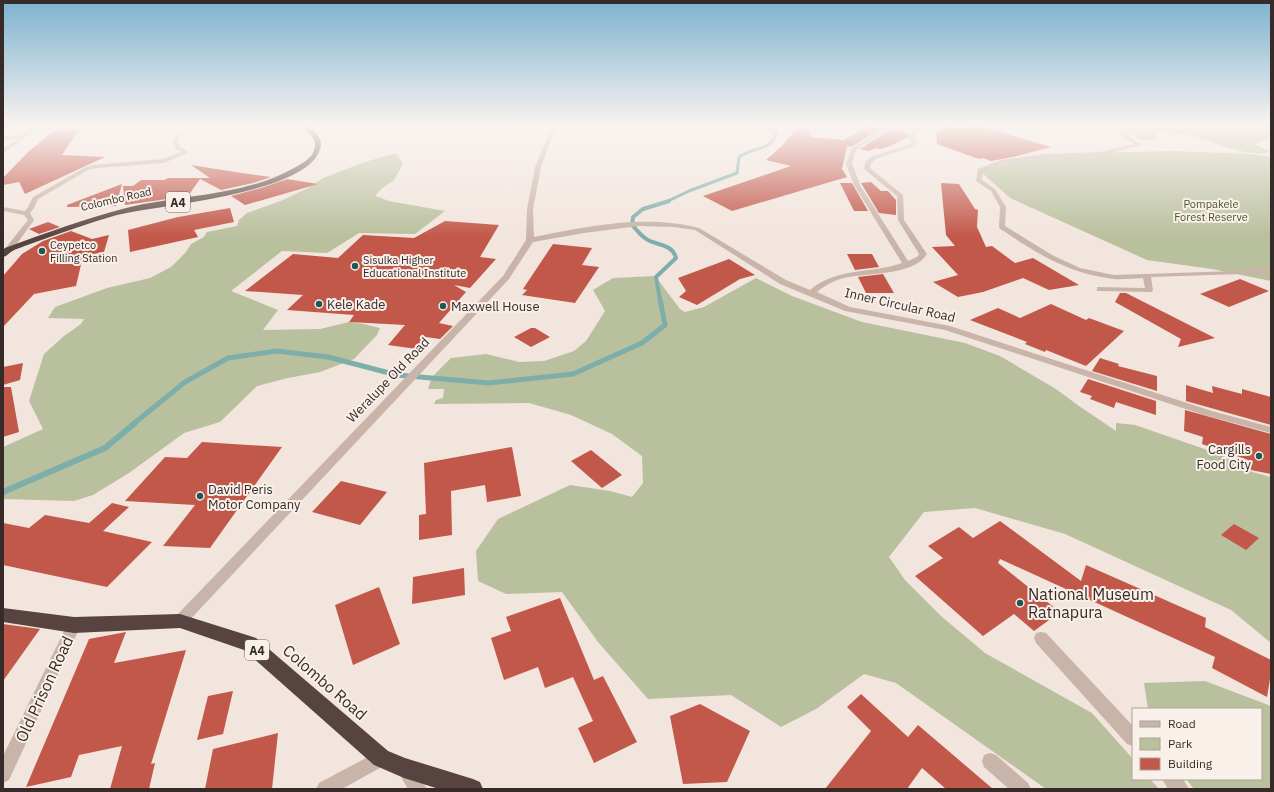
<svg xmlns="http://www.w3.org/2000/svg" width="1274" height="792" font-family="'IBM Plex Sans',sans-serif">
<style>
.green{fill:#b9c09d}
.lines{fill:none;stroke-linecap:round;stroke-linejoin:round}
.stream-far3{stroke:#7daeaa;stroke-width:3}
.stream-far2{stroke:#7daeaa;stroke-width:4}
.stream-far1{stroke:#7daeaa;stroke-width:5}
.stream{stroke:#7daeaa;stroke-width:6}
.building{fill:#c2584a}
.minor{fill:#c9b4a9;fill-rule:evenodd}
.highway{fill:#574440;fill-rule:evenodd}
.poi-dot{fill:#1f5754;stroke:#f9f0e9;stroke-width:1.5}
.labels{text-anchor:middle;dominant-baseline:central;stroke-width:4;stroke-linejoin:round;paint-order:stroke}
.far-street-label{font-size:11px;fill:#372b29;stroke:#f9f0e9}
.far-park-label{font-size:11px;fill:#4b542d;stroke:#f9f0e9}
.far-poi-label{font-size:11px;fill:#372b29;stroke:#f9f0e9;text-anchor:start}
.shield{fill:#f9f0e9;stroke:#716663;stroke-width:1}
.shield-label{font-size:12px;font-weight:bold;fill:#372b29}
.poi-label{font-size:13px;fill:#372b29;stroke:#f9f0e9;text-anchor:start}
.street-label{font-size:13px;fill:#372b29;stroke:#f9f0e9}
.near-poi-label{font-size:16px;fill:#372b29;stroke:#f9f0e9;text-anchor:start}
.near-street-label{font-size:16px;fill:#372b29;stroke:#f9f0e9}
</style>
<rect width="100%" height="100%" fill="#f2e5dd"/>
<path class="green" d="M1109,126H1263L1271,128V138L1254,144L1271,152C1241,158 1211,139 1183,134C1174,132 1164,132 1155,132V141L1138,139L1130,133Z
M1171,151L1252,154L1271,157V281L1212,269L1147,260L1010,198L979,170L1018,161L1095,153Z
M396,153L403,164L394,180L381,189L375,196L389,201L445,211L415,234L359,233L327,253L282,251L231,291L278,310L263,330L320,329L349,322L364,324L380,328L377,335L354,359L320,372L288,378L257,386L220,422L184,433L129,473L93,495L74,501L3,499V447L43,429L29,401L44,354L64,336L81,324L84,319L48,318L55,307L107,288L150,278L171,267L186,252L191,244L204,237L207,232L237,226L239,220L247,213L283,200L308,188L323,178L365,162Z
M655,276L680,309L685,312L704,307L756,278L792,296L862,322L965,343L1000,356L1056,389L1079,406L1116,431V423L1135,425L1219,454L1252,472L1271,477V643L1231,610L1065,534L975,508L924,512L889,557L905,580L941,616L985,653L1092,713L1133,759V779H1150L1159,789H1046L896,683L864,674L816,709L781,727L731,695L648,699L598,642L562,592L506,594L478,581L476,551L498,519L570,485L610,491L632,497L643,483L642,456L612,434L571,415L529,403L434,404L436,400L443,398L444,389H428L432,377L451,358L486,354L519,362L544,361L574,351L586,341L605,311L593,290L613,278Z
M1205,681L1271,706V789H1194L1186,779H1261V709H1148L1144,683Z"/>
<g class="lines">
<path class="stream-far3" d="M666,202L689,191L737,173L739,157C755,145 770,153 777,132L767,127L759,126"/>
<path class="stream-far2" d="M660,300L656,277L676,258C672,244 659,246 648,240C642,237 637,230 632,225L633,217L643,209L669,201"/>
<path class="stream-far1" d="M132,425L185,382L228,358L277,351L328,357L397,375L489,383L573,374L642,343L665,325L660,299"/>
<path class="stream" d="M3,492L105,448L134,424"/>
</g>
<path class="building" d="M868,126L882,128L851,147L847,146L842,169L847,177L732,211L703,196L791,166L766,160L782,146L797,128H807L812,137L844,140Z
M948,126L962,128L980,126L1051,147L1013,157L991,161L983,158L979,159L937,144L936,132Z
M79,129L62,155L105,157L25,194L19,182L3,185V178L29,151L54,131Z
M890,130L909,133L908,137L890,146L880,149L876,148L869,151L860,149Z
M191,165L242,173L271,177L253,183L221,190L200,179L188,196L125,205L123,186H133L141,180H164L168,178H210Z
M287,179L318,184L245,205L231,196L261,188Z
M871,182L881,191H888L896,200V215L879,213L861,183Z
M840,183H852L868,211H854Z
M941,183L959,184L975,209L978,210L977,227L986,247L992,246L1015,263L1033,258L1079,285L1049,290L1023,278L983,292L958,297L933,282L958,275L932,247L955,246L946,235Z
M122,184L116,206L67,207V205Z
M230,208L234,222L194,230L198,237L130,252L128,230L178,217Z
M445,221L499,225L480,257L496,259L470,288L454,285L466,292L439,323L453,326L440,339L426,337L417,349L388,345L405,325L349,322L354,315L287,310L303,295L245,291L293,254L338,258L363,235L414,238Z
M48,222L60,227L39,234L29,229Z
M71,231L92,239L109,235L104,252L83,256L76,286L34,294L3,327V276L22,254L43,241Z
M553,244L592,248L582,265L599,267L575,303L522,295L527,290L523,289Z
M847,254H872L879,267L855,270Z
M729,259L755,275L740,279L697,305L679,297L686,291L678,278Z
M883,274L894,293H866L858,277Z
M1240,279L1269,291L1229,307L1200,294Z
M1120,293H1126L1215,338L1178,347L1181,339L1115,302Z
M1051,304L1086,320L1089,318L1124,331L1086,366L1046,350L1045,352L1025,344L1027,342L970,320L998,308L1020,318Z
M531,328H535L550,337L531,347L514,337Z
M1100,358L1119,364L1118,366L1157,376V391L1092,371Z
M23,363L20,380L3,385V367Z
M1088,379L1156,401V415L1116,402L1114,408L1090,399L1092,396L1080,392Z
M1186,385L1213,393L1212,386L1242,394V389L1271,397V425L1186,401Z
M3,387H11L19,432L3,437Z
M1185,410L1271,434V474L1251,470L1248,460L1202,444L1203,437L1184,431Z
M202,442L282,447L210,548L163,546L195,505L125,501L165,457L187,458Z
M512,447L521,496L487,502L485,485L451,491L452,535L419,540V515L426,514L424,463Z
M591,450L622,475L602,488L571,461Z
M341,481L387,492L360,525L312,512Z
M112,503L129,507L103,531L152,542L107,587L3,565V523L29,528L45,515L89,523Z
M1000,521L1081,581L1086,565L1206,618L1205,627L1271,660V673L1267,697L1212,668L1215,657L1000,559L998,563L1060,612L1034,631L1014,614L983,636L915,576L943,558L928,546L959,527L973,538Z
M1234,524L1259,538L1246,550L1221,535Z
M464,568L465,595L412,604L413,577Z
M379,587L400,644L353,665L335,605Z
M560,598L594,680L603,676L637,742L594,763L578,728L593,721L573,677L545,688L538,667L504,680L491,638L511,631L506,617Z
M3,624L40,629L3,681Z
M126,632L114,663L186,650L151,764L155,763L149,789H110L122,746L79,755L71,777L26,787L89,639Z
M233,691L223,734L197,740L208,696Z
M861,694L908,737L918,725L993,789H946L922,768L907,789H825L871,731L847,707Z
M700,704L750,731L727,782L683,784L670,716Z
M278,733L272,789H205L213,749Z"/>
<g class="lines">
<path class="minor" d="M32,126H37L28,136L3,153V149L19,138L3,141V137L25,134Z
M552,126H556L541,167L533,209L534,237C587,226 646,214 699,228L786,280L810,290C837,267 871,274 902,263L854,185L846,163L852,148L888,126H893L856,150L852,163L860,185L908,261L917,257L919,254L898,220L897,196L864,169L865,162L873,156L911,144L909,135L916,126H921L915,135L916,146L877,158L871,163L870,168L903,195L904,220L927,254C913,277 864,272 840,279C831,282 824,286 817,292L850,307L950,326L1212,411L1271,427V433L1204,415L945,330L845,311L780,284L695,230L674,227L639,226L584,233L533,242L509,279L185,625L180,627L175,625L173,621L175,617L503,276L526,240L527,209L535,167Z
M1088,126C1108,126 1126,131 1141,145L1100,156L1046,158L1002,164L983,171L982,180L995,189L1006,207L1005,226L1052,255L1080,268L1114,275L1235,271L1266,268L1271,269V273L1151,277L1153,290L1152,292L1100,291H1097V287L1145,288L1143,278C1134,278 1123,280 1113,279C1066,273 1037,253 999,228L1000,207L991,191L976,181L978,169L1001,160L1046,154L1100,152L1134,144L1115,132Z
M179,132L182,134L178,140L180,147L187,151V153L164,163L96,168L88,170L38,199L34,208L30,213L34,220L11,252H8L4,250L28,220L24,215L3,211V207L25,211L28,207L33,197L84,168L93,165L163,159L181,152L176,149L172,140Z
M74,619L79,621L81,625L9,780L3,783V756L69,621Z
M1041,632L1046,633L1133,726V746L1127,744L1036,643L1034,638L1036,633Z
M381,750L387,752L389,758L387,764L342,789H316L319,783Z
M990,753L996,755L1028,783L1031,789H1009L984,767L982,761L984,755Z
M405,762L411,764L427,789H408L397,770L399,764Z
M1162,779H1183L1189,789H1168Z"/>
<path class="highway" d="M300,126C305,126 307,126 311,129C318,133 323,141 320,149C308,194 157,205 117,215C89,223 61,233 33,243C26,246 17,248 11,252C8,254 7,256 3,257V250L5,248C45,233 85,219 126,208C183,194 242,197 294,168C301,164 309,160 313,153C320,138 308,134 300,126Z
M3,608L74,617L180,614L250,636L256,638L388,751L405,758L473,779L480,782L483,789H439L404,778L374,765L244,650L180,628L74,633L3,622Z"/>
</g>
<linearGradient id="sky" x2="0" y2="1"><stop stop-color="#7db2cf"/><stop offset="0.53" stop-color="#f9f3f0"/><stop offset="1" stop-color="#f9f3f0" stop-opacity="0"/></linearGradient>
<rect width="1274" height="237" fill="url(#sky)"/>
<g class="poi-dot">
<circle cx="42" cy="251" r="4"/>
<circle cx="355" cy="266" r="4"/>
<circle cx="319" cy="304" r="4"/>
<circle cx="443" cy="306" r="4"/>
<circle cx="1259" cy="456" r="4"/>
<circle cx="200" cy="496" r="4"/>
<circle cx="1020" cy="603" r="4"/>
</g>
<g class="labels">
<g class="far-street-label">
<text transform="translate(116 199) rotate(-13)">Colombo Road</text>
</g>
<g class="far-park-label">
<text x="1211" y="204">Pompakele<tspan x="1211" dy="13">Forest Reserve</tspan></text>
</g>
<g class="far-poi-label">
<text x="50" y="245">Ceypetco<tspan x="50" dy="13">Filling Station</tspan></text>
<text x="363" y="260">Sisulka Higher<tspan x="363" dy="13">Educational Institute</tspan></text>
</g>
<g class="shield">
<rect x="166" y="192" width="24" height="20" rx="3"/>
<rect x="245" y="640" width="24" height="20" rx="3"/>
</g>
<g class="shield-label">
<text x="178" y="202">A4</text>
<text x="257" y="650">A4</text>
</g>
<g class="poi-label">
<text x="327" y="304">Kele Kade</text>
<text x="451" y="306">Maxwell House</text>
<text x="1251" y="449" text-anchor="end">Cargills<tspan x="1251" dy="15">Food City</tspan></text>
<text x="208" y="489">David Peris<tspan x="208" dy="15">Motor Company</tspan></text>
</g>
<g class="street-label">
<text transform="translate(900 305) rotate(13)">Inner Circular Road</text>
<text transform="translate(388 380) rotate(-46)">Weralupe Old Road</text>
</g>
<g class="near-poi-label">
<text x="1028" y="594">National Museum<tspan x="1028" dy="18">Ratnapura</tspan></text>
</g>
<g class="near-street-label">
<text transform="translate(325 682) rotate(41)">Colombo Road</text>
<text transform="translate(44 689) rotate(-65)">Old Prison Road</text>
</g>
</g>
<rect width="1274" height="792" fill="none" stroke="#372b29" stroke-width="8"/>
<rect x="1132" y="708" width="130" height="72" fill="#f9f0e9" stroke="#aba19c"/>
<rect x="1140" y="721" width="20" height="6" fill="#c9b4a9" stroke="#aba19c"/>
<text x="1168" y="728" font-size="12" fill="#372b29">Road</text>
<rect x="1140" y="738" width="20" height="12" fill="#b9c09d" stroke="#aba19c"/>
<text x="1168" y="748" font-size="12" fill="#372b29">Park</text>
<rect x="1140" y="758" width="20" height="12" fill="#c2584a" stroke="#aba19c"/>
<text x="1168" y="768" font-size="12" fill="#372b29">Building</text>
</svg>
